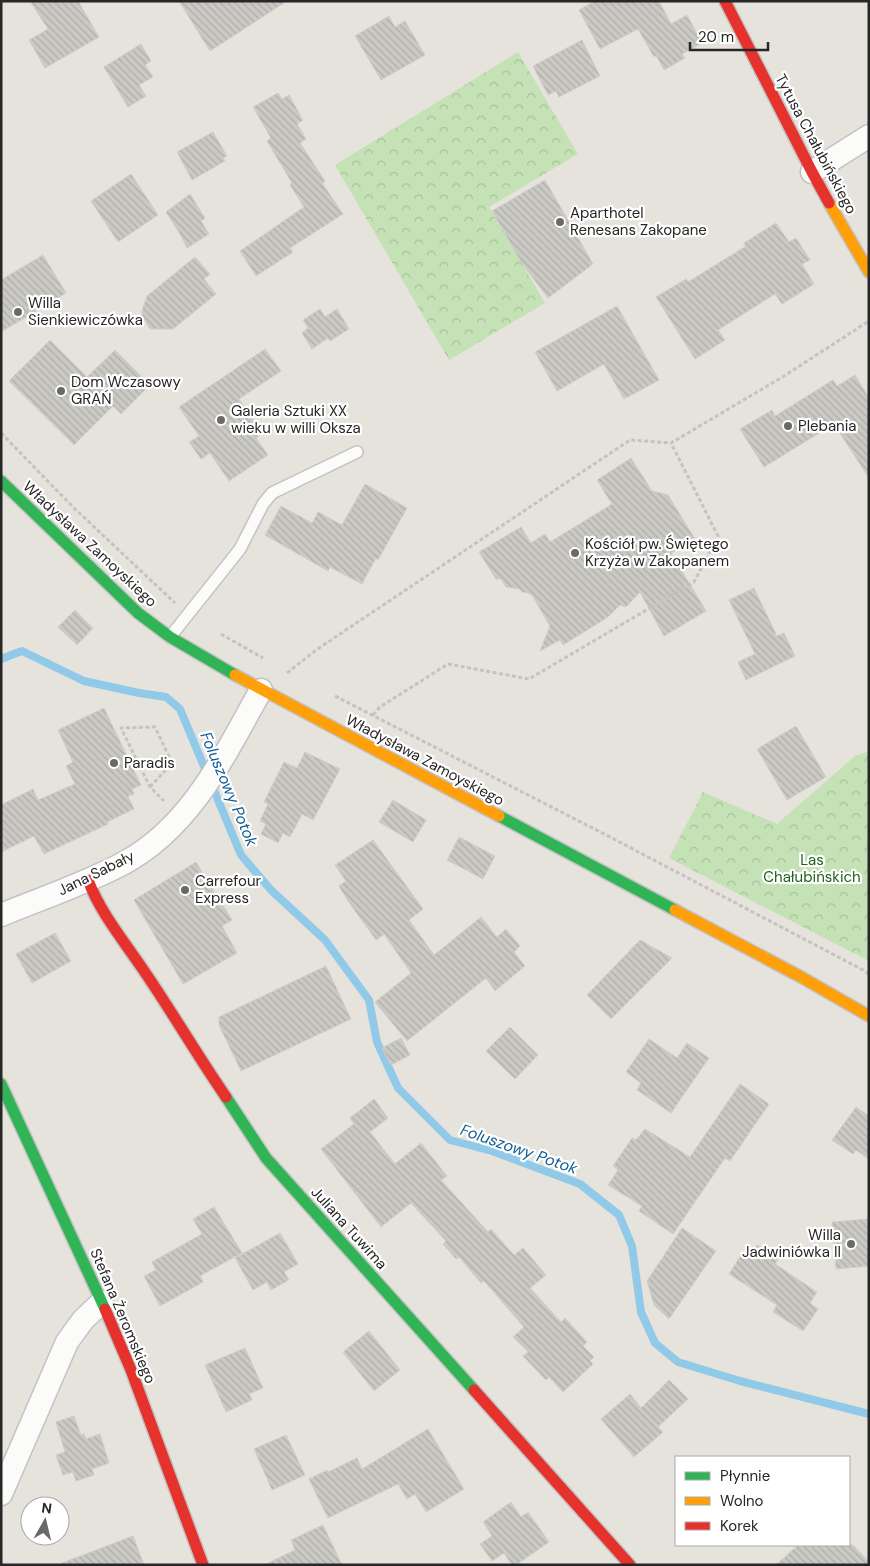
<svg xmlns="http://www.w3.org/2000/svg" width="870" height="1566" font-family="'DM Sans',sans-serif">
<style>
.forest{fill:url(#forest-crowns)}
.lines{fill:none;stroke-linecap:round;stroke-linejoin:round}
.stream{stroke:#90cae8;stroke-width:8}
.building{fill:url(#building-back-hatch);stroke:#d1cec9}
.lane-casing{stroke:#c3c2c3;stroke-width:14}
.street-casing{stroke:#c3c2c3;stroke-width:25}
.fast-casing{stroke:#c3c2c3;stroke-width:14}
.slow-casing{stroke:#c3c2c3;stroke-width:14}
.jam-casing{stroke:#c3c2c3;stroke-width:14}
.path{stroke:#c4c3c2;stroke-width:3;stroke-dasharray:4 2.5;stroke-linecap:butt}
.lane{stroke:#fbfbfa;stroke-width:11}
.street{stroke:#fbfbfa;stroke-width:22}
.fast{stroke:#30b455;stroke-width:11}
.slow{stroke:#ff9f0a;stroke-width:11}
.jam{stroke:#e5322d;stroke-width:11}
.poi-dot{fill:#6a6967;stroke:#fff;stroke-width:2}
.labels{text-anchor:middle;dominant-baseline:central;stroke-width:4.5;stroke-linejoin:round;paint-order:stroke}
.street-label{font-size:15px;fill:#272727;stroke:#fff}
.poi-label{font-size:15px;fill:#272727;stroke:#fff;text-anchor:start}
.park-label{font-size:15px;fill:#23621a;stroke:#fff}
.water-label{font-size:16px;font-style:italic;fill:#0f5c94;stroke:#fff}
</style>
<defs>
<pattern id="forest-crowns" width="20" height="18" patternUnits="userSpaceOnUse" patternTransform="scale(1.25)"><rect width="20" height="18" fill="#c4e2b5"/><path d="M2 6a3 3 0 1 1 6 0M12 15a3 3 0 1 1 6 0" fill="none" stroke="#a8c29c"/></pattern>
<pattern id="building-back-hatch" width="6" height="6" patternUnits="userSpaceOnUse" patternTransform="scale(1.25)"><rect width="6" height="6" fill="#cbc9c4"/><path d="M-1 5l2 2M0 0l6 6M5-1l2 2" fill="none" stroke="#aeada8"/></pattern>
</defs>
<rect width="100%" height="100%" fill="#e6e3dd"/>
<path class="forest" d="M518,52L578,154L489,207L545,303L449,360L335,165Z
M869,751V961L669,858L703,792L777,824L855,756Z"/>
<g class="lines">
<path class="stream" d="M1,659L22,651L84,681L139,693L166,697L180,709L241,855L271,890L325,940L369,1000L377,1042L398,1088L450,1140L492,1151L580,1184L619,1215L632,1246L641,1312L655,1343L678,1362L740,1381L869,1414"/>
</g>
<path class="building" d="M30,1H78L99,37L45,68L29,40L48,29Z
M179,1H287L210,51Z
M595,1H659L671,24L687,15L702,43L682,54L685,58L664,70L656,55L654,57L638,29L600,49L579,10Z
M389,16L395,27L405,21L425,55L381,80L355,36Z
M582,40L600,76L559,97L556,91L548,95L533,66Z
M141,44L151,61L145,65L153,77L139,85L146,96L128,107L104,67Z
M278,93L282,99L289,95L303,120L297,124L306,139L300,143L325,181L322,183L343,214L290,248L293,252L256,276L240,251L304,207L290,185L292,183L267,141L271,138L253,107Z
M213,132L227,156L223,158L225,161L192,180L177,152Z
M131,174L158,215L118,242L91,201Z
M545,180L593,264L548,298L521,262L492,211Z
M190,194L205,218L201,221L209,234L187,248L180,234L166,212Z
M776,223L789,242L796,238L810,260L802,264L814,284L782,304L775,294L718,330L725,340L695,359L656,297L686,279L688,282L746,246L744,243Z
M43,255L66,293L1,332V280Z
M195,257L210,274L204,279L216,294L173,329H150L142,317V311L147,296Z
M617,306L659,380L624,399L604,364L557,391L535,352Z
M320,309L325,317L337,309L349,329L330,341L328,338L312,349L302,333L308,328L303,320Z
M50,340L87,377L115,350L150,385L121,414L113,406L74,445L9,381Z
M265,349L281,371L239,399L262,433L256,438L268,455L229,481L210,453L201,459L189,442L199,436L179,407Z
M855,375L869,398V478L834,424L764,467L740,429L772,410L775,416L833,380L837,386Z
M631,458L652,491L668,495L695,539L671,553L706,611L664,636L640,592L626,607L620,605L608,617L563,645L560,640L540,651L550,626L532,595L528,593L522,592L520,589L506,587L501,579H496L479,552L521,527L531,543L545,534L550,542L612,504L597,480Z
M365,484L407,508L378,560L376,558L362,584L330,567L328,571L265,535L281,506L312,523L318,512L342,525Z
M754,588L777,636L784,633L795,656L746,680L738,662L755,654L729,600Z
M75,610L93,628L77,645L58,627Z
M104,708L141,785L132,789L134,794L128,796L134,809L107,822L108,824L44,854L34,836L1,852V805L33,789L38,800L75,784L66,766L73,762L58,730Z
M796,726L826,777L787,800L757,749Z
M305,752L340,769L313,820L302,814L290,837L283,833L278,843L261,834L266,824L260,821L268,804L264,802L284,762L297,768Z
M393,800L426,820L413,842L379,822Z
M459,837L495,856L483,879L447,860Z
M373,840L423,909L409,920L434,955L481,917L497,937L506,929L520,946L514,952L525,966L495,991L486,978L407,1041L375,1002L411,973L384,934L376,940L348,901L339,886L346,881L335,865Z
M196,862L232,920L222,926L237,953L183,984L134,900Z
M55,933L71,961L32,983L16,954Z
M640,940L672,958L611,1019L587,995Z
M326,966L351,1019L241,1071L219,1025V1017Z
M510,1027L538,1055L515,1079L486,1051Z
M401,1038L410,1055L391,1065L382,1048Z
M649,1039L677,1058L687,1043L709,1058L671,1113L637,1090L641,1083L626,1072Z
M740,1084L769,1104L730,1161L725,1158L673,1234L639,1211L642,1206L608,1185L618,1170L613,1166L632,1138L636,1140L645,1129L690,1157Z
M374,1099L388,1118L370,1132L395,1164L421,1143L447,1176L441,1180L488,1232L491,1229L514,1255L523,1248L546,1275L530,1288L561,1322L565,1318L587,1342L583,1346L594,1357L590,1361L593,1364L563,1392L549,1377L546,1380L523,1356L528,1352L513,1337L524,1327L484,1281L481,1283L459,1257L456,1259L443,1244L446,1241L411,1203L381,1227L321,1149L354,1124L350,1118Z
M856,1107L869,1116V1159L856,1150L853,1154L832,1140Z
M214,1207L242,1253L200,1276L203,1282L160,1306L144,1276L156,1270L152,1262L202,1234L193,1219Z
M869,1219V1266L836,1269L832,1222Z
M682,1228L716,1251L669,1319L654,1305L647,1281Z
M280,1233L298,1264L284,1272L289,1280L271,1290L267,1282L253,1290L235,1258Z
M757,1245L779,1258L775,1264L817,1292L810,1303L818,1309L803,1331L773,1312L777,1305L729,1274L743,1252L749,1257Z
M369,1331L400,1370L374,1391L343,1352Z
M245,1348L263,1388L249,1394L252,1400L226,1412L205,1365Z
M669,1380L688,1399L658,1427L663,1432L634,1457L601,1419L630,1394L641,1408Z
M74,1416L81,1435L84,1434L86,1439L100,1434L109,1463L92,1469L94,1475L76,1481L73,1472L63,1475L56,1455L65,1452L56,1422Z
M428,1429L464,1489L426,1512L415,1494L407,1499L398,1484L328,1518L309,1479L327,1470L328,1472L357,1458L362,1469Z
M286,1435L305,1475L272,1490L254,1449Z
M511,1502L521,1517L528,1512L549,1542L516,1565H512L504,1553L492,1561L480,1544L492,1536L483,1522Z
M323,1525L342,1565H264L295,1550L291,1540Z
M133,1536L144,1565H62V1563Z
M798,1545H853L869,1562V1565H776Z"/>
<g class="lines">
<defs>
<path id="lane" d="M170,637L240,549L263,504L272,493L357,452"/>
<path id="street" d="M812,172L869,136
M1,915C42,898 85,884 124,863C192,826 225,754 261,690
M1,1494L67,1342L83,1320L102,1302"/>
<path id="fast" d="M1,481L138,613L170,637L235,675
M499,816L675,910
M1,1084L105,1309
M226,1097L266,1158L474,1390"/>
<path id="slow" d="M829,203L869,272
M235,675L499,816
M675,910L801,977L869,1016"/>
<path id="jam" d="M725,1L812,172L829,203
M88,880C100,912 123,940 142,968C171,1010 197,1055 226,1097
M105,1309L131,1370L203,1565
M474,1390L630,1565"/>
</defs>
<use href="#lane" class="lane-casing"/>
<use href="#street" class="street-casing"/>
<use href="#fast" class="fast-casing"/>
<use href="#slow" class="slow-casing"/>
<use href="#jam" class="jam-casing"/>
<path class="path" d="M1,433L74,508L175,603
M221,634L263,658
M287,673L316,650L630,440L671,443L784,376L869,321
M335,696L610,837L863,970L869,974
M373,715L380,707L448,664L529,679L694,582L718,536L671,443
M150,787L172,763L155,727L121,728L150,787L164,801"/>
<use href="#lane" class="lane"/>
<use href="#street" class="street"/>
<use href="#fast" class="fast"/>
<use href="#slow" class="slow"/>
<use href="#jam" class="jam"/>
</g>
<g class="poi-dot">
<circle cx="560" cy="222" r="5"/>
<circle cx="18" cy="312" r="5"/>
<circle cx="61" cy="391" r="5"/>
<circle cx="221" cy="420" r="5"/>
<circle cx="788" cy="426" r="5"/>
<circle cx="575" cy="553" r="5"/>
<circle cx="114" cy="763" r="5"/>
<circle cx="185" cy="890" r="5"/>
<circle cx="851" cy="1244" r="5"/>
</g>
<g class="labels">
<g class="street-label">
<text transform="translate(816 144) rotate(62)">Tytusa Chałubińskiego</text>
<text transform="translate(90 544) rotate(43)">Władysława Zamoyskiego</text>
<text transform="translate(425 760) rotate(28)">Władysława Zamoyskiego</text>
<text transform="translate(96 873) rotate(-26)">Jana Sabały</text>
<text transform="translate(349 1228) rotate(48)">Juliana Tuwima</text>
<text transform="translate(123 1316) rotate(67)">Stefana Żeromskiego</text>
</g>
<g class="poi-label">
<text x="570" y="213">Aparthotel<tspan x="570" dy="17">Renesans Zakopane</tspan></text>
<text x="28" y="303">Willa<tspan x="28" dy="17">Sienkiewiczówka</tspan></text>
<text x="71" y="382">Dom Wczasowy<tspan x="71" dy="17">GRAŃ</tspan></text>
<text x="231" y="411">Galeria Sztuki XX<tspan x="231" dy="17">wieku w willi Oksza</tspan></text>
<text x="798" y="426">Plebania</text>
<text x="585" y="544">Kościół pw. Świętego<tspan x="585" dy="17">Krzyża w Zakopanem</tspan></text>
<text x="124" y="763">Paradis</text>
<text x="195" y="881">Carrefour<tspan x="195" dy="17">Express</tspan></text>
<text x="841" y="1235" text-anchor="end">Willa<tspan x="841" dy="17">Jadwiniówka II</tspan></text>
</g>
<g class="park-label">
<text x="812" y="860">Las<tspan x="812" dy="17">Chałubińskich</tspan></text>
</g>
<g class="water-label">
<text transform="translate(229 789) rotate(67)">Foluszowy Potok</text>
<text transform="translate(519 1149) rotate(19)">Foluszowy Potok</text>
</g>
</g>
<rect width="870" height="1566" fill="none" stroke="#272727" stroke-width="5"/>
<rect x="675" y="1456" width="175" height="90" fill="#ffffff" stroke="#a9a9a9"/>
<rect x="685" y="1472" width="25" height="8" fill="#30b455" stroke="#a9a9a9"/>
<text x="720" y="1481" font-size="15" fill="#272727">Płynnie</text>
<rect x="685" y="1497" width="25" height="8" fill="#ff9f0a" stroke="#a9a9a9"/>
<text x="720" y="1506" font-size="15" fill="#272727">Wolno</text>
<rect x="685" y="1522" width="25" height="8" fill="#e5322d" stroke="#a9a9a9"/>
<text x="720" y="1531" font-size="15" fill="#272727">Korek</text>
<g transform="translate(45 1521) rotate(8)"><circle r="24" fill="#ffffff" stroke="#a9a9a9"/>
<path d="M0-4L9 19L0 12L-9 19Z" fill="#6a6967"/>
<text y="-8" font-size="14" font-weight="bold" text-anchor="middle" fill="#272727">N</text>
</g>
<path d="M690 42v8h78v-8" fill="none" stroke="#272727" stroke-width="2.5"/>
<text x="698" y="42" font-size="15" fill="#272727" stroke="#ffffff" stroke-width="4" paint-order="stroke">20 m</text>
</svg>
